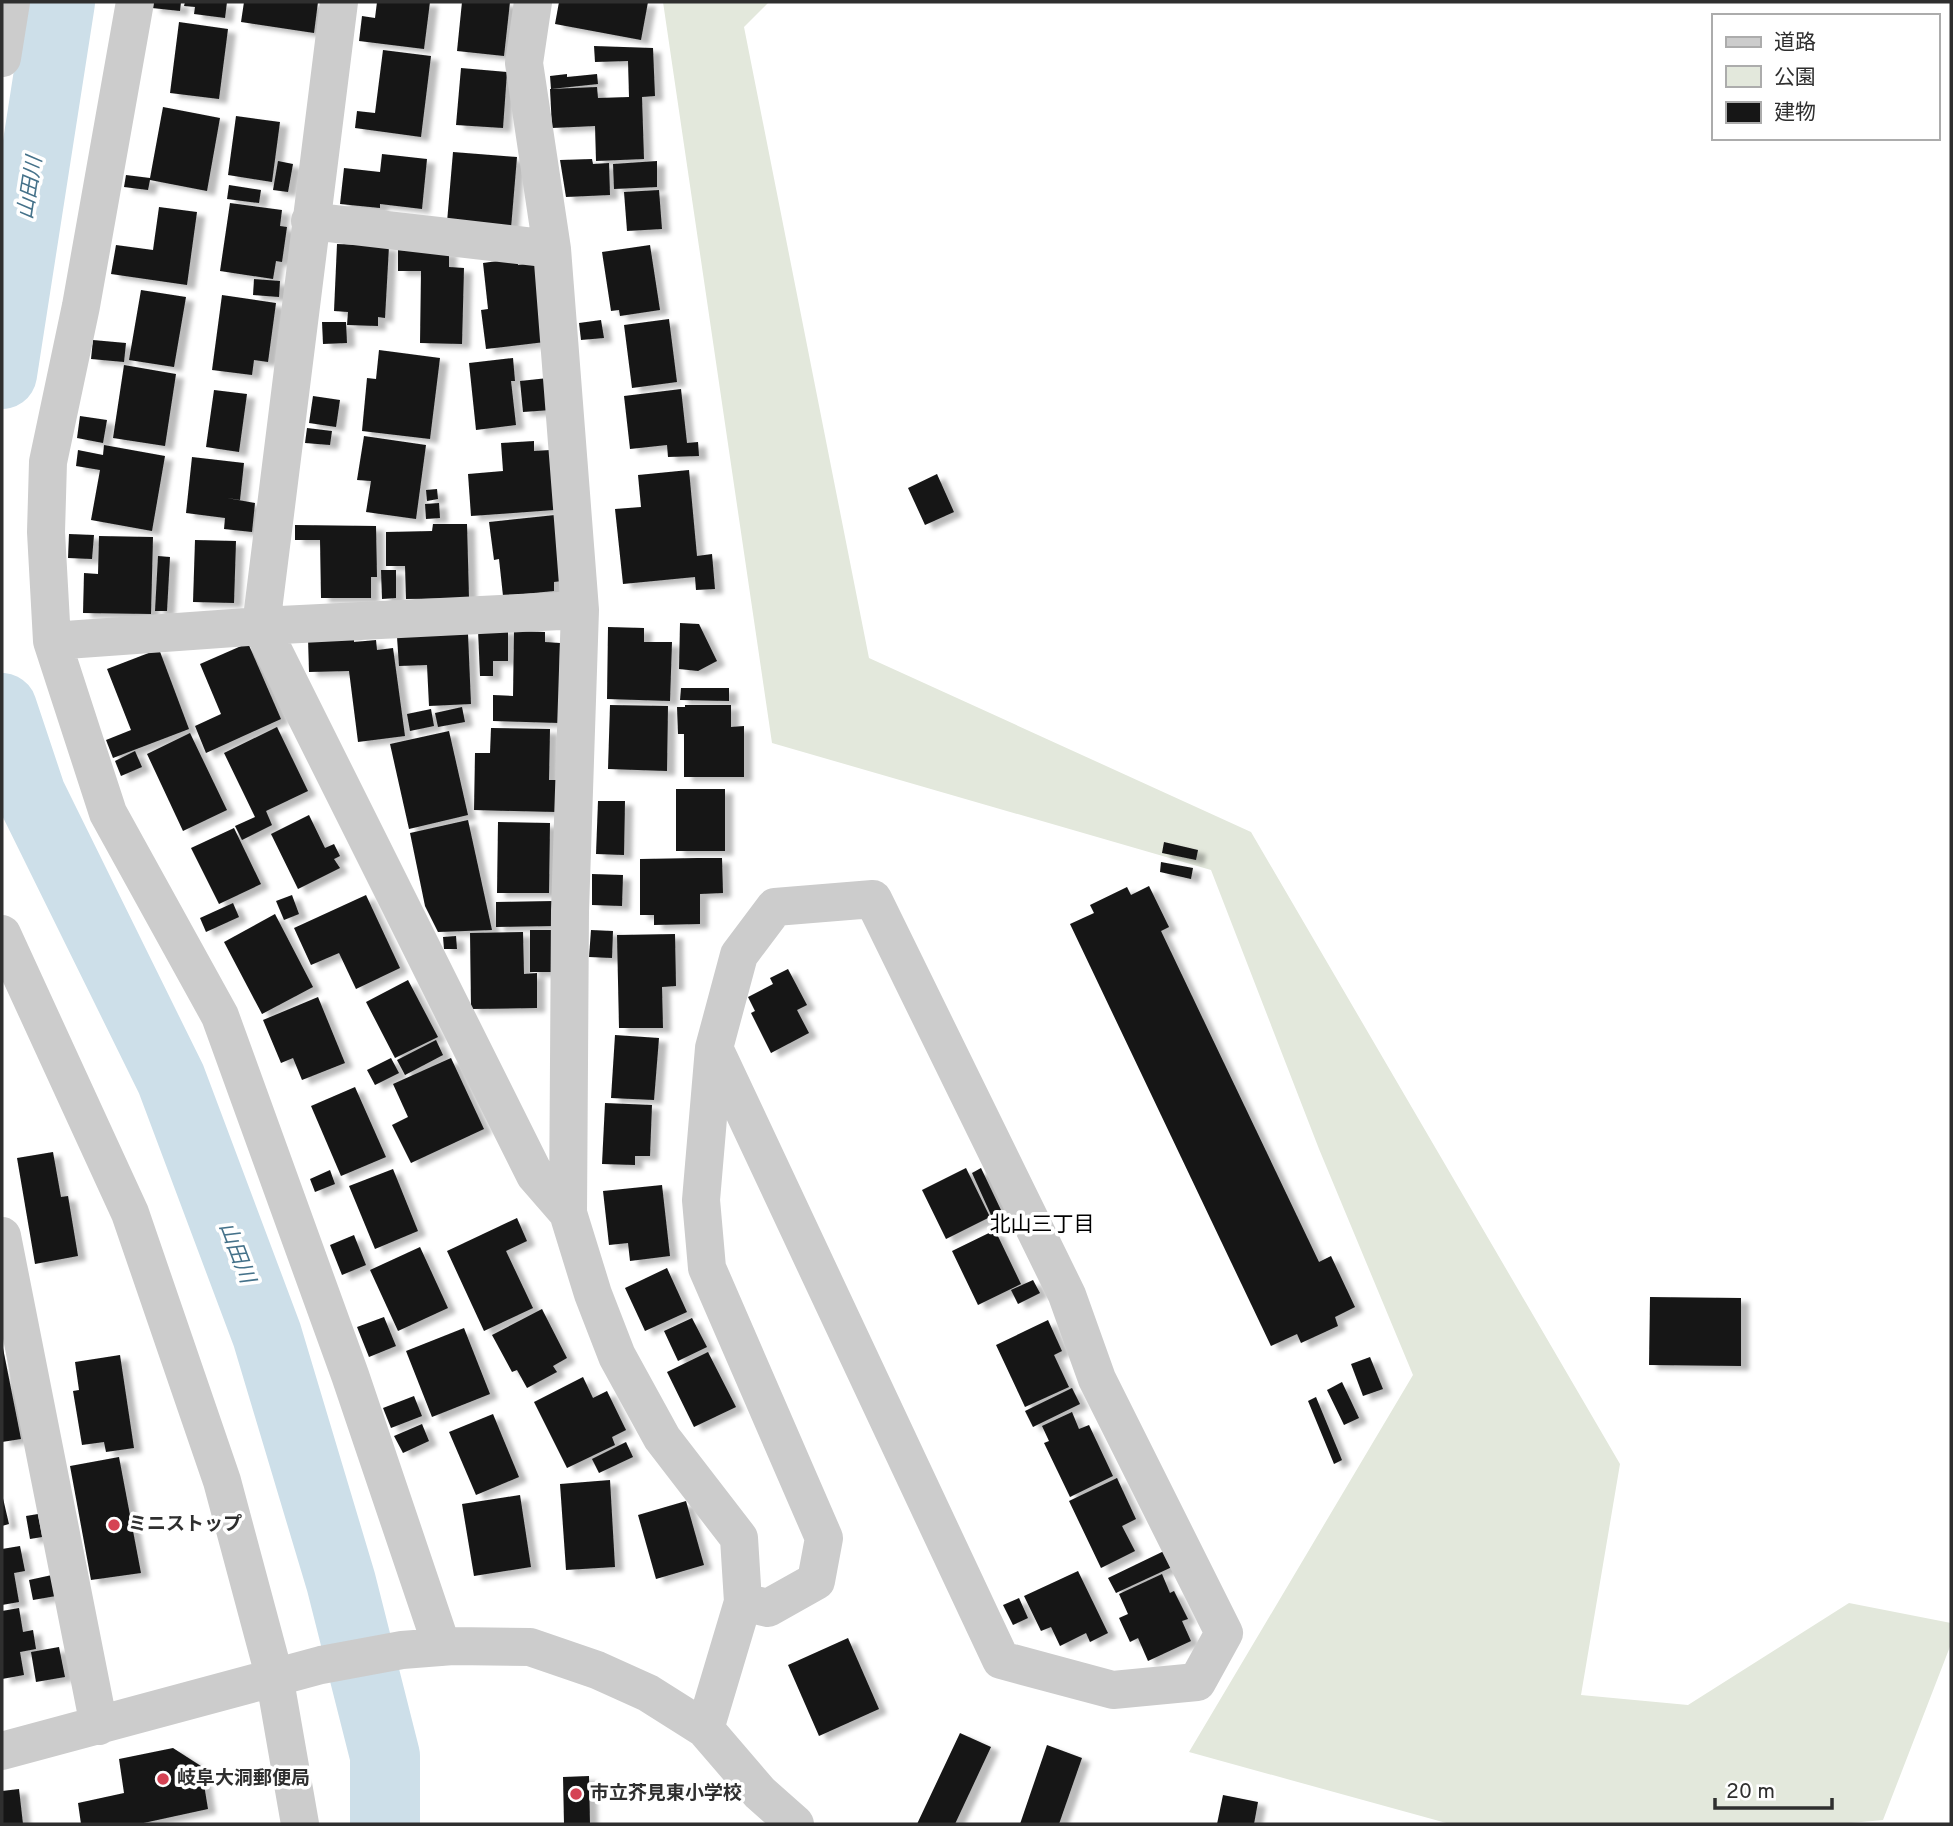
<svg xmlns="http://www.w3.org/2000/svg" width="1953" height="1826" font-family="Overpass,'Noto Sans JP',sans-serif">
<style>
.green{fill:#e3e8dc}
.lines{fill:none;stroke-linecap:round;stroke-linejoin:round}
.river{stroke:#cddfe9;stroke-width:70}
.building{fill:#161616;filter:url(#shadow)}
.minor{stroke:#ccc;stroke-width:38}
.poi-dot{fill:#d54354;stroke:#fff;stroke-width:2.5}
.labels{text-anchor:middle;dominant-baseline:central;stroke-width:7;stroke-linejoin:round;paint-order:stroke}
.poi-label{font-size:19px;font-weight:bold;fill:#2f2f2f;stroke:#fff;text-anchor:start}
.water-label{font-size:21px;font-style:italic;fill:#45728a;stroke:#fff}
.neighbourhood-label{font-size:21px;fill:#000;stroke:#fff}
</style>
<defs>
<filter id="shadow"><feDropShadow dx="8" dy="4.5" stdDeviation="2" flood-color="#0004"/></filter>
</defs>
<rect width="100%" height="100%" fill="#fff"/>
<path class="green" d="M663,2H769L744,27L869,658L1251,832L1620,1464L1581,1695L1688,1705L1849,1603L1951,1623V1644L1883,1820L1840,1824H1450L1189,1752L1413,1375L1319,1149L1211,870L772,743Z"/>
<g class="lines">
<path class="river" d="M2,374L60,2
M2,708L31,795L171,1079L267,1335L341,1582L385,1756V1824"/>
</g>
<path class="building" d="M153,2H181L180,11L152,8Z
M185,2H227L225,18L194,14L195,7L184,6Z
M244,2H318L314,33L241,22Z
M377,2H430L424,49L359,41L362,16L375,18Z
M462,2H510L504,56L457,51Z
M559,2H648L641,40L555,24Z
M179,22L228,29L219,99L170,93Z
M594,46L653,48L655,96L642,97L644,159L596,161L595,126L552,128L550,89L597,87L598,98L629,97L628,61L595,62Z
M383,50L431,56L421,137L355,128L357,111L375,113Z
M461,68L507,72L503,128L456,125Z
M567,74V77L597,74L598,84L551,89L550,76Z
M163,107L220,118L207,191L150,180L148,190L124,187L126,175L150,178Z
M236,116L280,122L272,182L228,175Z
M453,152L517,157L511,228L447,222Z
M382,154L427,159L422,209L380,204V208L340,204L344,168L380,172Z
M592,159L593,164L609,163L610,195L566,197L560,160Z
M278,161L293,164L288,192L273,190Z
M657,161V187L614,189L613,164Z
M229,185L261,190L259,203L227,199Z
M659,190L662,229L627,231L624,192Z
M230,203L282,210L280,226L287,227L282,262L276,261L273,279L220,271Z
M159,207L197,212L187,285L111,274L116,245L153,250Z
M337,244L389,246L385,318L378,317V326L347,325L348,312L334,311Z
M650,245L660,310L620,316L619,310L611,311L602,252Z
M398,250L449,251V267L464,268L462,344L420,343L421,271H398Z
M518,258V265L536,262L545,342L486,349L481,310L488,309L483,263Z
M254,279L280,281L279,297L253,295Z
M141,290L186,297L174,367L129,360Z
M222,295L276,303L268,362L254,360L252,375L212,370Z
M669,319L677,382L632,388L624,325Z
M601,320L604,338L581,340L579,323Z
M322,322H346L347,343L323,344Z
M93,340L126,343L124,362L91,359Z
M379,350L440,358L430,439L362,431L367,378L376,379Z
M513,358L515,381H511L516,425L476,430L469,363Z
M124,365L176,374L165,446L113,438Z
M548,378L551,410L523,412L520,381Z
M681,389L687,443L698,442L699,456L668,457L667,445L630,449L624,396Z
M214,390L247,394L239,452L206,447Z
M313,396L340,400L336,427L309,423Z
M80,416L107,420L103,443L77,438Z
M307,428L332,431L330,445L305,443Z
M364,436L426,445L416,519L366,512L371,481L357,480Z
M534,441V451L550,450L554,510L471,516L468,474L503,471L501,443Z
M104,445L165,456L152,531L91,520L100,470L76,466L78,450L103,455Z
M192,457L244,463L240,500L227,498L255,503L252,532L224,529L225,518L186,513Z
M689,470L697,556L712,554L715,589L696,590L695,577L623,584L615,509L641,507L638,475Z
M937,474L954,512L925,525L908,488Z
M437,489L438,499L427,501L426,490Z
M439,503L440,518L426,519L425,504Z
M555,515L562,581L554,582V591L503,596L499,559L494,560L489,522Z
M433,524H467L469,598L406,599L405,566H386V532L432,531Z
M295,525L376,526L377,577H371V598H321L320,540H295Z
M69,534L94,535L92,559L68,558Z
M99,536L153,537L151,614L83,613L84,573L98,574Z
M195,540L236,541L234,603L193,602Z
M158,556L170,557L167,611H155Z
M381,570H396V598L382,599Z
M680,623L699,624L717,661L698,671L679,669Z
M608,627L644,628V642H672L670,701L607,699Z
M508,629V661H493V676H480L478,630Z
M514,631L545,632V642L560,643L559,723L493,721V695L513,696Z
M468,634L471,704L429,706L427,665L399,666L397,637Z
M354,637V642L376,640L377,650L393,648L405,736L358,742L349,671L309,672L308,638Z
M248,643L281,719L206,753L195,726L221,714L200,664Z
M159,649L189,729L113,758L106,740L131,730L107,669Z
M681,688H729V701L680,700Z
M610,705L668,706L667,771L608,769Z
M685,705H731V727L744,726V777H684V734H678L677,707H685Z
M462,707L465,722L438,727L435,713Z
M431,709L434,726L410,731L407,714Z
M277,727L308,791L266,811L272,825L242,840L235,826L255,817L224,753Z
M491,728L550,729L549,780H557L556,812L474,810L475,753H490Z
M449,731L468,815L409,829L390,744Z
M190,733L227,810L183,831L147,754Z
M135,751L142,767L121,776L115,761Z
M676,789H725V851H676Z
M598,801H625L624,855L596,854Z
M309,815L325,848L334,844L340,856L334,859L340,868L298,889L271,834Z
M468,820L492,930L438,932L425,906L410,833Z
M498,822L550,823L549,893H497Z
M234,828L261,884L219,904L191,848Z
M1164,842L1198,850L1196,860L1162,853Z
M697,858H722L723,893L700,894V924L654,925V915H640V859Z
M1161,862L1193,868L1191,879L1160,872Z
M592,874L623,875L622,906L592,905Z
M1149,886L1169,927L1161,931L1319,1262L1331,1256L1355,1307L1335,1317L1338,1326L1301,1343L1297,1334L1271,1346L1070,924L1094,913L1090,905L1127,887L1131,895Z
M292,895L299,914L284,920L276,901Z
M366,895L400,968L356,989L339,953L311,965L294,928Z
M553,901L554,926L496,927V902Z
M233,903L239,917L206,932L200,918Z
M275,914L313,987L262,1014L224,942Z
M530,930H554V972H530Z
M591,930L613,931L612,958L589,957Z
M523,932L524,974L537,973V1008L471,1009L470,933Z
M675,934L676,986L662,987L663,1028H619L617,935Z
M456,936L457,949H444L443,937Z
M788,969L807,1005L797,1010L809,1033L771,1053L751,1013L755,1011L748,997L773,984L770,978Z
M408,980L438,1037L395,1058L366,1002Z
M318,997L345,1063L302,1080L293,1058L281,1063L263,1020Z
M615,1035L659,1038L654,1100L611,1098Z
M436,1040L443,1055L405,1075L397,1060Z
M391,1058L399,1073L375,1085L367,1070Z
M451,1058L484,1129L411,1163L392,1125L408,1117L393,1084Z
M355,1087L386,1157L341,1176L311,1106Z
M605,1103L652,1105L650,1156H635V1165L602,1164Z
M53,1152L61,1197L68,1196L78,1256L35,1264L17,1158Z
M966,1168L990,1217L946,1239L922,1190Z
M981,1168L1001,1210L991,1215L972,1173Z
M393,1169L418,1231L375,1249L349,1186Z
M330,1170L335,1184L315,1192L310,1179Z
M662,1185L670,1256L630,1261L628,1243L609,1245L603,1191Z
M517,1218L527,1241L506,1251L533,1308L484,1331L447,1251Z
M995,1230L1021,1284L978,1305L952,1251Z
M354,1235L366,1265L342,1275L330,1245Z
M420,1247L448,1308L398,1331L370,1270Z
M667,1268L687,1312L645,1331L625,1288Z
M1033,1280L1040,1293L1018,1304L1011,1290Z
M1650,1297L1741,1298V1366L1649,1365Z
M542,1309L567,1358L553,1366L557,1372L527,1388L517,1370L512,1372L492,1335Z
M384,1317L396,1346L369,1357L357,1327Z
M692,1318L707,1347L678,1361L664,1331Z
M1048,1320L1062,1351L1054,1355L1069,1387L1025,1407L996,1345Z
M464,1328L490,1394L432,1417L406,1351Z
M3,1348L21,1439L2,1442V1349Z
M708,1352L736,1407L694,1427L667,1372Z
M120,1355L134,1448L106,1452L104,1442L82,1445L73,1391L79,1390L75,1362Z
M1370,1357L1383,1389L1363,1396L1351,1364Z
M583,1377L593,1398L607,1391L626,1430L612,1437L615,1445L567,1468L534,1402Z
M1342,1382L1359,1418L1344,1425L1327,1390Z
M1072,1388L1080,1404L1033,1427L1025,1411Z
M414,1396L422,1416L391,1428L383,1408Z
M1316,1397L1342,1460L1334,1464L1308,1401Z
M1072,1412L1079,1429L1089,1425L1113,1476L1070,1497L1044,1443L1049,1441L1042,1426Z
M493,1414L519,1477L476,1495L449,1432Z
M422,1424L429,1441L403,1453L394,1436Z
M626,1442L633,1457L599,1473L592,1459Z
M119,1457L141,1573L91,1580L70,1466Z
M1117,1478L1136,1519L1122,1526L1135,1551L1101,1568L1069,1501Z
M610,1480L615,1567L566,1570L560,1484Z
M2,1494L9,1524L2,1526Z
M520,1495L531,1567L474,1576L462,1504Z
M686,1501L704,1565L656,1579L638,1515Z
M38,1514L42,1537L30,1539L26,1516Z
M20,1546L25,1571L14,1573L19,1602L2,1605V1549Z
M1164,1551L1172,1567L1116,1593L1108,1578Z
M1078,1571L1108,1633L1090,1642L1086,1633L1060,1646L1051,1627L1041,1631L1024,1596Z
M1162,1574L1170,1593L1174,1591L1188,1619L1182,1621L1191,1641L1148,1661L1138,1638L1130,1642L1119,1618L1128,1614L1119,1594Z
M52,1575L56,1596L33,1600L29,1580Z
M1019,1598L1028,1618L1013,1625L1003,1605Z
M19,1608L23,1632L33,1630L36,1649L20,1652L24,1675L2,1679V1611Z
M848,1638L879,1709L819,1736L788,1665Z
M59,1647L65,1677L36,1682L31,1652Z
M960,1733L991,1747L955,1824H917Z
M1047,1745L1082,1758L1059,1824H1020Z
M173,1748L201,1766L208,1809L139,1824H81L78,1803L124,1793L119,1759Z
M589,1776L590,1824H564L563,1777Z
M19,1789L23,1824H2V1791Z
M1223,1795L1258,1802L1254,1824H1217Z"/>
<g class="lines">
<path class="minor" d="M135,2L81,306L48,462L46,532L52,641L108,813L220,1016L350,1375L442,1647
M339,2L261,626L535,1175L568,1213
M533,2L524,63L552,249L580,610L570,911L568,1213L593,1294L617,1356L662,1438L739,1538L743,1602L705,1729
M2,58L11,2
M310,221L552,249
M52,641L261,626L580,610
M2,934L130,1213L222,1481L274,1675L300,1824
M714,1048L1001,1660L1113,1690L1197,1682L1224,1633L1097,1379L1067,1295L873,899L775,907L739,955L714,1048L701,1200L707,1268L824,1538L816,1581L768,1608L743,1602
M2,1236L99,1726
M2,1751L321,1665L402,1650L453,1646L530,1647L597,1670L648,1693L705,1729L760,1793L795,1824"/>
</g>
<g class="poi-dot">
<circle cx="114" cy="1525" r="7"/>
<circle cx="163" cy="1779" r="7"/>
<circle cx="576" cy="1794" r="7"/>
</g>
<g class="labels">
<g class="poi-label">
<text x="128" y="1525">ミニストップ</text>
<text x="177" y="1779">岐阜大洞郵便局</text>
<text x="590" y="1794">市立芥見東小学校</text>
</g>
<g class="water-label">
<text transform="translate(31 188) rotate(-81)">山田川</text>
<text transform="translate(236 1253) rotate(69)">山田川</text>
</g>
<g class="neighbourhood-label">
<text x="1042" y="1225">北山三丁目</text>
</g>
</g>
<rect width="1953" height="1826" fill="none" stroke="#2f2f2f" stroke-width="7"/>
<rect x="1712" y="14" width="228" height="126" fill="#ffffff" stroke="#acacac" stroke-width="2"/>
<rect x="1726" y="37" width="35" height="10" fill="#cccccc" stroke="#acacac" stroke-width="2"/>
<text x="1774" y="49" font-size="21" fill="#2f2f2f">道路</text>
<rect x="1726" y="66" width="35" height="21" fill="#e3e8dc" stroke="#acacac" stroke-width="2"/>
<text x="1774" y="84" font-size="21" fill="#2f2f2f">公園</text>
<rect x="1726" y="102" width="35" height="21" fill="#161616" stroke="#acacac" stroke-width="2"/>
<text x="1774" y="119" font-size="21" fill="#2f2f2f">建物</text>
<path d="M1715 1798v10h117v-10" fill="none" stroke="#2f2f2f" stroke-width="3.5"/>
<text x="1726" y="1798" font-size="21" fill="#2f2f2f" stroke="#ffffff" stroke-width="5" paint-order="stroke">20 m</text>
</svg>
